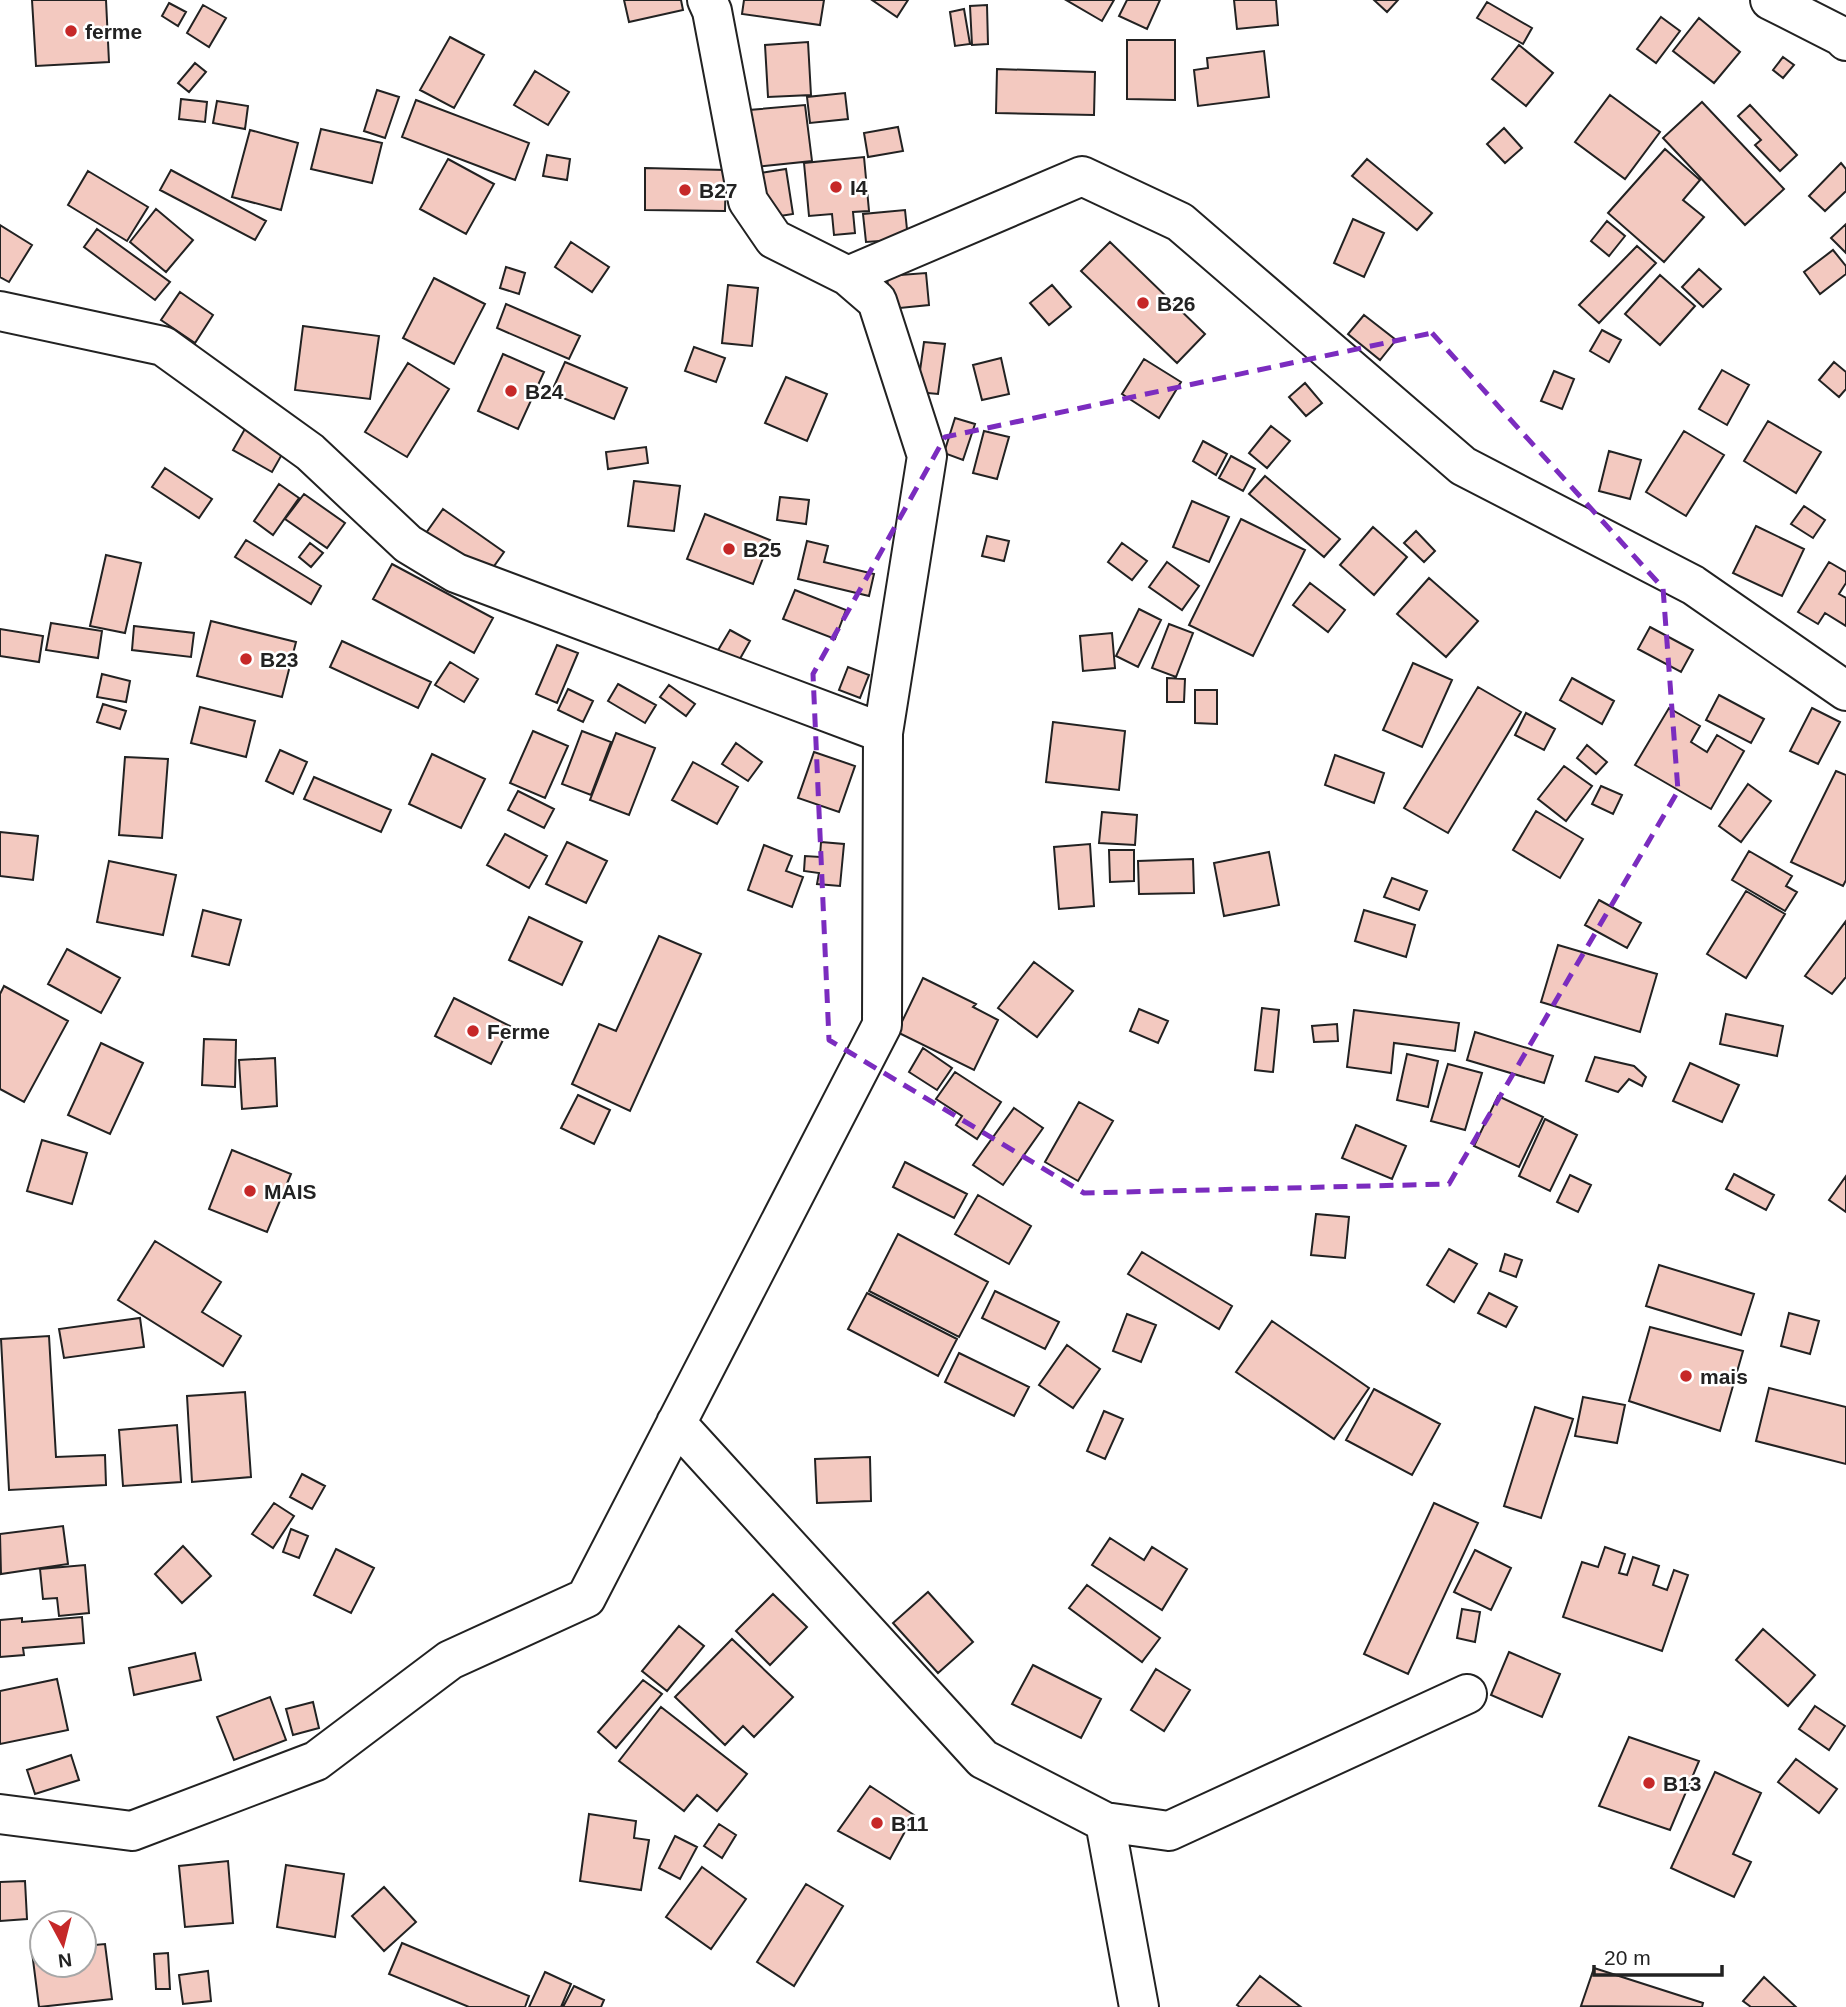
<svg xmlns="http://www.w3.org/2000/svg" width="1846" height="2007" font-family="Arial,sans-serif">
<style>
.building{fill:#f3c9c0;stroke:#222;stroke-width:2}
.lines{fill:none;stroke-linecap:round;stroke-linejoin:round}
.street-casing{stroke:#222;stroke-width:42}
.street{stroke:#fff;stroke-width:38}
.marked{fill:none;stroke:#7b2cbf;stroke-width:5;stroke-dasharray:14 9;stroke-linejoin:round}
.poi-dot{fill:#c62828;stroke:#fff;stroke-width:2.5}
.labels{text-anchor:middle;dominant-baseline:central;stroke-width:5;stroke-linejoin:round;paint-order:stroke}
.poi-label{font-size:21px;font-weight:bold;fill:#222;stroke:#fff;text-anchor:start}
</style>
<rect width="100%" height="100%" fill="#fff"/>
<path class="building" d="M32,0H106L109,62L36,66Z
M624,0H681L683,10L629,22Z
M744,0H824L820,25L742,14Z
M872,0H908L897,17Z
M1066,0H1114L1102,21Z
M1127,0H1160L1147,29L1119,16Z
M1234,0H1276L1278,25L1237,29Z
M1374,0H1398L1387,12Z
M1487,2L1532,28L1523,44L1477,18Z
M169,3L186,12L178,26L162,16Z
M203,5L226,18L209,47L187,33Z
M987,5L988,44L972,45L970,6Z
M964,9L970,44L955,46L950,12Z
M1661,17L1680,31L1656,63L1637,49Z
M1699,18L1740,52L1714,83L1673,51Z
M450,37L484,55L454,108L420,90Z
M1127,40H1175V100L1127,99Z
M808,42L811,95L768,97L765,45Z
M1519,45L1553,73L1526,106L1492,79Z
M1264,51L1269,97L1198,106L1194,70L1208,68L1207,58Z
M1783,57L1794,65L1783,78L1773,70Z
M195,63L206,72L189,92L178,83Z
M997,69L1095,72L1094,115L996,113Z
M535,71L569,92L548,125L514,105Z
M377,90L399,97L385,138L364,131Z
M845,93L848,119L810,123L807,97Z
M1610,95L1660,132L1625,179L1575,142Z
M181,99L207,102L205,122L179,119Z
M416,100L529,143L515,180L402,137Z
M217,101L248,106L245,129L213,123Z
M1702,102L1784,189L1745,225L1663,138Z
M805,105L812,161L754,167L749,110Z
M1750,105L1797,155L1780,171L1755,145L1761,140L1738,116Z
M898,127L903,151L868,157L864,133Z
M1504,128L1522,148L1505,163L1487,144Z
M321,129L382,143L372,183L311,169Z
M250,130L298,143L281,210L232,197Z
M1665,149L1700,180L1683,200L1704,217L1664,262L1608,213Z
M547,155L570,159L567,180L543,176Z
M864,157L869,211L853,212L855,233L834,235L832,214L809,216L804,163Z
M448,159L494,184L466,234L420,209Z
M1367,159L1432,213L1417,230L1352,176Z
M1841,163L1846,169V191L1825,211L1809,196Z
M645,168L726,170L725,211L645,210Z
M786,169L793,214L767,218L760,173Z
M171,170L266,221L255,240L160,190Z
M88,171L148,207L127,241L68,205Z
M156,209L193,240L166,272L130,242Z
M905,210L908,239L866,242L863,214Z
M1353,219L1384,233L1364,277L1334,263Z
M1607,221L1625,236L1609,256L1591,241Z
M1846,224V253L1831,238Z
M0,225L32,245L9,282L0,277Z
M97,229L170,282L155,300L84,247Z
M571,242L609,267L592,292L555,267Z
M1110,242L1205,334L1177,363L1081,271Z
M1637,246L1656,263L1599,323L1579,305Z
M1833,250L1846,266V274L1820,294L1804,272Z
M506,267L525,273L519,294L500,288Z
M1699,269L1721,289L1703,307L1682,287Z
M926,273L929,305L890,309L887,276Z
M1660,275L1695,306L1660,345L1625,314Z
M434,278L485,304L454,364L403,338Z
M728,285L758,288L752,346L722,343Z
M1052,285L1071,307L1049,325L1030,303Z
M180,292L213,315L195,343L161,320Z
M506,304L580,336L569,359L497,328Z
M1364,315L1396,340L1380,360L1348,334Z
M303,326L379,336L370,399L295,390Z
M1602,330L1621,340L1609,362L1590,351Z
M924,342L945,344L938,394L917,392Z
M694,347L725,358L716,382L685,371Z
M503,354L544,372L518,429L478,411Z
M1001,358L1009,394L982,400L973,365Z
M1144,359L1181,382L1159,418L1122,394Z
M565,362L627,388L614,419L551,393Z
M1834,362L1846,372V389L1839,397L1819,380Z
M408,363L449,389L407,457L365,432Z
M1722,370L1749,385L1727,425L1699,409Z
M1554,371L1574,379L1562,409L1541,401Z
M786,377L827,394L807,441L765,423Z
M1305,383L1322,403L1306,416L1289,397Z
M955,418L975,424L963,460L944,453Z
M1768,421L1821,452L1796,493L1744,461Z
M1271,426L1290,441L1267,468L1249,453Z
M246,427L285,449L272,472L233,450Z
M984,431L1009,437L997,479L973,473Z
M1684,431L1724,455L1686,516L1646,492Z
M1203,441L1227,454L1216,475L1193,461Z
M646,447L648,463L608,469L606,452Z
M1609,451L1641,460L1630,499L1599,491Z
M1231,456L1255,469L1243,491L1219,478Z
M165,468L212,499L199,518L152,487Z
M1265,476L1340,539L1324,557L1249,494Z
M634,481L680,486L674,531L628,526Z
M279,484L299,498L273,535L254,521Z
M304,494L345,523L327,548L285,519Z
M780,497L809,500L806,524L777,520Z
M1192,501L1229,517L1209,562L1173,547Z
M1804,506L1825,520L1813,538L1791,524Z
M443,509L504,552L487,576L426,533Z
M705,514L770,540L753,584L687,559Z
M1241,519L1305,550L1253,656L1189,625Z
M1756,526L1804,549L1782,596L1733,573Z
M1373,527L1407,557L1374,595L1340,565Z
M1416,531L1435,551L1424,562L1404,543Z
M987,536L1009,541L1004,561L982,556Z
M246,540L321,586L311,604L235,557Z
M807,541L828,546L824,562L874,574L869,596L798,579Z
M310,543L323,553L311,567L299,557Z
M1122,543L1147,561L1132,580L1108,562Z
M106,555L141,563L125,633L90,626Z
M1167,562L1199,586L1182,610L1149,587Z
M1829,562L1846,572V583L1839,594L1846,598V626L1825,613L1818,624L1798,612Z
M392,564L493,618L474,653L373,599Z
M1429,578L1478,621L1446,657L1397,614Z
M1310,583L1345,610L1328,632L1293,605Z
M795,590L846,610L835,639L783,619Z
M1139,609L1161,620L1138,667L1116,656Z
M211,621L296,642L282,697L197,676Z
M51,623L102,631L98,658L46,650Z
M1169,624L1193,633L1176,677L1152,668Z
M134,626L194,633L191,657L132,650Z
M1650,627L1693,650L1681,672L1638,649Z
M0,629L43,636L39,662L0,656Z
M730,630L750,641L737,664L717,652Z
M1112,633L1115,668L1083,671L1080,636Z
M342,641L431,682L418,708L330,667Z
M557,645L578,653L557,703L536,694Z
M450,662L478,679L464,702L435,685Z
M1413,663L1452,680L1422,747L1383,730Z
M848,667L869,675L860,698L839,690Z
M102,674L130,681L126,702L97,697Z
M1167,678L1185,679L1184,702H1167Z
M1572,678L1614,701L1602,724L1560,700Z
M618,684L656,705L645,723L608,701Z
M669,685L695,704L686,716L660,697Z
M1478,687L1521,712L1448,833L1404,808Z
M568,689L593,701L583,722L558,710Z
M1195,690H1217V724L1195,723Z
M1719,695L1764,719L1751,743L1706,720Z
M103,704L126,711L120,729L97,722Z
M200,707L255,721L246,757L191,743Z
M1669,708L1700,726L1691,742L1707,752L1717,735L1744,751L1711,809L1635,765Z
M1812,708L1840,722L1818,764L1790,751Z
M1526,713L1555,729L1544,750L1515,735Z
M1053,722L1125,731L1119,790L1046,782Z
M533,731L568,746L545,798L510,783Z
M582,731L611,742L591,795L562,784Z
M616,733L655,748L629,815L590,800Z
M736,743L762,762L748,781L722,764Z
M1587,745L1607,762L1596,774L1577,758Z
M280,750L307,762L293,794L266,781Z
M814,752L855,766L839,812L798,798Z
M432,754L485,779L461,828L409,804Z
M1335,755L1384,773L1374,803L1325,785Z
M125,757L168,759L162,838L119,835Z
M693,762L738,787L717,824L672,800Z
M1564,766L1592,786L1566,821L1538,799Z
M1836,771L1846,775V880L1843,886L1791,862Z
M314,777L391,810L381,832L304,799Z
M1748,784L1771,801L1741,842L1719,826Z
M1601,786L1622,795L1613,814L1592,804Z
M518,791L554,809L544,828L508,810Z
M1536,811L1583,839L1560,878L1513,850Z
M1102,812L1137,815L1135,845L1099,843Z
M0,832L38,836L33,880L0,876Z
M505,834L547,856L529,888L487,865Z
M567,842L607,861L586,903L546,884Z
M821,842L844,844L840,886L817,884L819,873L804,871L805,856L820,857Z
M1090,844L1094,906L1059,909L1054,847Z
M764,845L792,856L786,871L803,877L792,907L748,890Z
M1109,850H1134V881L1110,882Z
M1749,851L1792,876L1786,886L1797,892L1785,911L1732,880Z
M1269,852L1279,905L1224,916L1214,863Z
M1193,859L1194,893L1139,894L1138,861Z
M109,861L176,875L163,935L97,922Z
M1392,878L1427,891L1419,910L1384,897Z
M1746,891L1785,914L1746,978L1707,954Z
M1599,900L1641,923L1627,948L1585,925Z
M203,910L241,920L229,965L192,956Z
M1364,910L1415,925L1406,957L1355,941Z
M529,917L582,942L562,985L509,960Z
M1846,921V977L1832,994L1805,976Z
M659,936L701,954L630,1111L572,1084L599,1024L616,1031Z
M1558,945L1657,974L1640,1032L1541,1002Z
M67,949L120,978L101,1013L48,984Z
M1034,962L1073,991L1037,1037L998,1008Z
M923,978L976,1004L973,1007L998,1020L974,1070L897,1032Z
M4,986L68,1021L24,1102L0,1089V994Z
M454,998L510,1026L491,1064L435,1036Z
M1262,1008L1279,1010L1273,1072L1255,1070Z
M1139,1009L1168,1021L1158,1043L1130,1031Z
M1354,1010L1459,1023L1455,1051L1394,1043L1391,1073L1347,1067Z
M1726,1014L1783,1026L1777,1056L1720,1044Z
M1337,1024L1338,1041L1314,1042L1312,1026Z
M1475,1032L1553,1056L1544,1083L1467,1060Z
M204,1039L236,1040L235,1087L202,1085Z
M101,1043L143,1063L110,1134L68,1115Z
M923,1048L952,1068L937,1090L909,1072Z
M1407,1054L1438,1061L1428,1107L1397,1100Z
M1595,1057L1634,1066L1646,1077L1642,1086L1629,1079L1618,1092L1586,1081Z
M275,1058L277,1106L242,1109L239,1060Z
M1690,1063L1739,1085L1722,1122L1673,1101Z
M1448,1064L1482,1073L1465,1130L1431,1121Z
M955,1072L1001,1102L977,1139L956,1125L962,1116L936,1099Z
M578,1095L610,1110L594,1144L561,1128Z
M1498,1096L1543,1117L1519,1167L1474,1146Z
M1079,1102L1113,1121L1078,1181L1045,1162Z
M1014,1108L1043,1128L1003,1185L973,1165Z
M1545,1119L1577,1135L1550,1191L1519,1176Z
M1356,1125L1406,1146L1392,1179L1342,1158Z
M42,1140L87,1153L72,1204L27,1191Z
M232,1150L291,1174L267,1232L209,1209Z
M905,1162L967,1194L954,1218L893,1187Z
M1734,1174L1774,1195L1766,1210L1726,1189Z
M1570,1175L1591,1185L1578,1212L1557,1202Z
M1846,1176V1212L1829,1200Z
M978,1195L1031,1226L1009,1264L955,1234Z
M1316,1214L1349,1217L1345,1258L1311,1255Z
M898,1234L988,1282L959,1337L869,1291Z
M155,1241L221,1282L202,1312L241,1336L223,1366L118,1300Z
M1449,1249L1477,1264L1454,1302L1427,1285Z
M1142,1252L1232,1306L1219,1329L1128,1274Z
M1505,1254L1522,1260L1516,1277L1500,1271Z
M1659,1265L1754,1294L1741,1335L1646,1306Z
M995,1291L1059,1322L1045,1349L982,1318Z
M867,1293L957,1339L938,1376L848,1329Z
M1489,1293L1517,1307L1506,1327L1478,1313Z
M1789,1313L1819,1321L1810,1354L1781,1346Z
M1127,1314L1156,1325L1141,1362L1113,1351Z
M140,1318L144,1347L64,1358L59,1329Z
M1272,1321L1369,1388L1334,1439L1236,1372Z
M1650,1327L1743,1351L1720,1431L1629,1401Z
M49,1336L56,1457L105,1455L106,1485L9,1490L1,1339Z
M1067,1345L1100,1369L1073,1408L1039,1385Z
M959,1353L1029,1387L1014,1416L945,1382Z
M1769,1388L1846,1407V1464L1756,1441Z
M1374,1389L1440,1424L1412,1475L1346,1440Z
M245,1392L251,1477L192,1482L187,1396Z
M1583,1397L1625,1405L1617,1443L1575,1436Z
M1535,1407L1573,1419L1541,1518L1504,1506Z
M1104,1411L1123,1419L1105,1459L1087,1451Z
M177,1425L181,1482L123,1486L119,1430Z
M870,1457L871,1501L817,1503L815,1459Z
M302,1474L325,1486L312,1509L290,1497Z
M274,1503L294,1516L273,1548L252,1534Z
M1434,1503L1478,1523L1408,1674L1364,1654Z
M63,1526L68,1564L1,1574L0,1534Z
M291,1529L308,1536L299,1558L283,1552Z
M1110,1538L1144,1560L1152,1547L1187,1569L1162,1610L1092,1565Z
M183,1546L211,1576L182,1603L155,1574Z
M1605,1547L1625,1554L1619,1573L1627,1575L1633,1557L1659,1566L1653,1585L1667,1590L1674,1570L1688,1575L1662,1651L1563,1617L1582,1562L1598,1567Z
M336,1549L374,1568L351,1613L314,1595Z
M1475,1550L1511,1568L1491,1610L1454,1592Z
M85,1565L89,1613L59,1616L57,1598L43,1599L40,1569Z
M1087,1585L1160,1638L1142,1662L1069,1608Z
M928,1592L973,1642L938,1673L893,1623Z
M773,1594L807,1627L770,1665L736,1631Z
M1462,1609L1480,1612L1475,1642L1457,1638Z
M82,1617L84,1643L23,1648L24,1655L0,1657V1620L22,1618V1622Z
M679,1626L704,1646L667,1691L642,1671Z
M1763,1629L1815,1675L1788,1706L1736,1660Z
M732,1639L793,1697L754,1737L743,1726L725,1745L675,1697Z
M1509,1652L1560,1674L1542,1717L1491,1695Z
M195,1653L201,1680L134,1695L129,1668Z
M1033,1665L1101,1699L1081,1738L1012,1704Z
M1156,1669L1190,1690L1164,1731L1131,1710Z
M57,1679L68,1730L0,1744V1691Z
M643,1680L662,1694L616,1748L598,1732Z
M270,1697L286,1740L234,1760L217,1717Z
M313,1702L319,1728L293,1735L286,1709Z
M1815,1706L1845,1726L1829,1750L1799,1729Z
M661,1707L747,1774L717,1811L697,1795L684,1811L619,1761Z
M1629,1737L1699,1761L1670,1830L1599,1806Z
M71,1755L79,1780L35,1794L27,1770Z
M1796,1759L1837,1789L1819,1813L1778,1782Z
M1715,1772L1761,1793L1733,1854L1751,1862L1734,1897L1671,1868Z
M870,1786L914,1815L890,1859L838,1831Z
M589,1814L636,1821L634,1838L649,1840L641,1890L580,1881Z
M719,1824L736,1835L722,1858L704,1846Z
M675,1836L697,1847L680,1879L659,1868Z
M228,1861L233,1923L185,1927L179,1866Z
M286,1865L344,1874L335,1937L277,1927Z
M702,1867L746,1899L711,1949L666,1917Z
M25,1881L27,1919L0,1921V1882Z
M806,1884L843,1906L794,1986L757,1962Z
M384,1887L416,1922L384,1951L352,1916Z
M402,1943L529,1996L525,2007H469L389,1974Z
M105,1944L112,1999L39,2007L32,1952L42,1951V1965H84V1946Z
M168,1953L170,1989H156L154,1954Z
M1594,1968L1703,2003L1702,2007L1581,2006Z
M208,1971L211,2001L183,2004L179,1975Z
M545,1972L571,1984L561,2007H529Z
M1260,1976L1301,2007H1240L1237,2005Z
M1764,1977L1796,2007H1751L1743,2001Z
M574,1986L604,2000L601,2007H563Z"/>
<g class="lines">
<defs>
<path id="street" d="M1770,0L1841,36L1846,41
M848,276L1082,176L1180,222L1463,466L1693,585L1846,691
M0,311L163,346L310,452L408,544L456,573L883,733
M676,1423L983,1759L1105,1822L1139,2007
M0,1814L132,1831L316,1761L450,1660L586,1598L882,1025L883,733L927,456L877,301L848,276L774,239L748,201L712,11L707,0
M1105,1822L1169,1831L1467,1694"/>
</defs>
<use href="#street" class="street-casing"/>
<use href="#street" class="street"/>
</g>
<path class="marked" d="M1432,333L1663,588L1678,791L1449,1184L1084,1193L829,1040L813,674L945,437Z"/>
<g class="poi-dot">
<circle cx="71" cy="31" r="7"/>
<circle cx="836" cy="187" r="7"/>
<circle cx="685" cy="190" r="7"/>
<circle cx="1143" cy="303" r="7"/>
<circle cx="511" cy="391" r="7"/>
<circle cx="729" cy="549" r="7"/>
<circle cx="246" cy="659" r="7"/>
<circle cx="473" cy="1031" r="7"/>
<circle cx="250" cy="1191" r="7"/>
<circle cx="1686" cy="1376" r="7"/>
<circle cx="1649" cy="1783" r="7"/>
<circle cx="877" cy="1823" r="7"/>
</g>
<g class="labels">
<g class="poi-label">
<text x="85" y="31">ferme</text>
<text x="850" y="187">I4</text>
<text x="699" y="190">B27</text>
<text x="1157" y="303">B26</text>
<text x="525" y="391">B24</text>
<text x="743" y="549">B25</text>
<text x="260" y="659">B23</text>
<text x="487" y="1031">Ferme</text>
<text x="264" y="1191">MAIS</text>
<text x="1700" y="1376">mais</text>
<text x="1663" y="1783">B13</text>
<text x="891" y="1823">B11</text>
</g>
</g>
<g transform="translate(63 1944) rotate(173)"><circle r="33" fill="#ffffff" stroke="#a7a7a7" stroke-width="2"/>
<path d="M0-5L12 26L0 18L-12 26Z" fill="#c62828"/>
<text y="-10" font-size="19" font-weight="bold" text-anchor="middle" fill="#222222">N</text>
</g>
<path d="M1594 1965v10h128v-10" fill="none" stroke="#222222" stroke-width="3.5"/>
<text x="1604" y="1965" font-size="21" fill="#222222" stroke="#ffffff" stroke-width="5" paint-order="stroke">20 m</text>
</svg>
